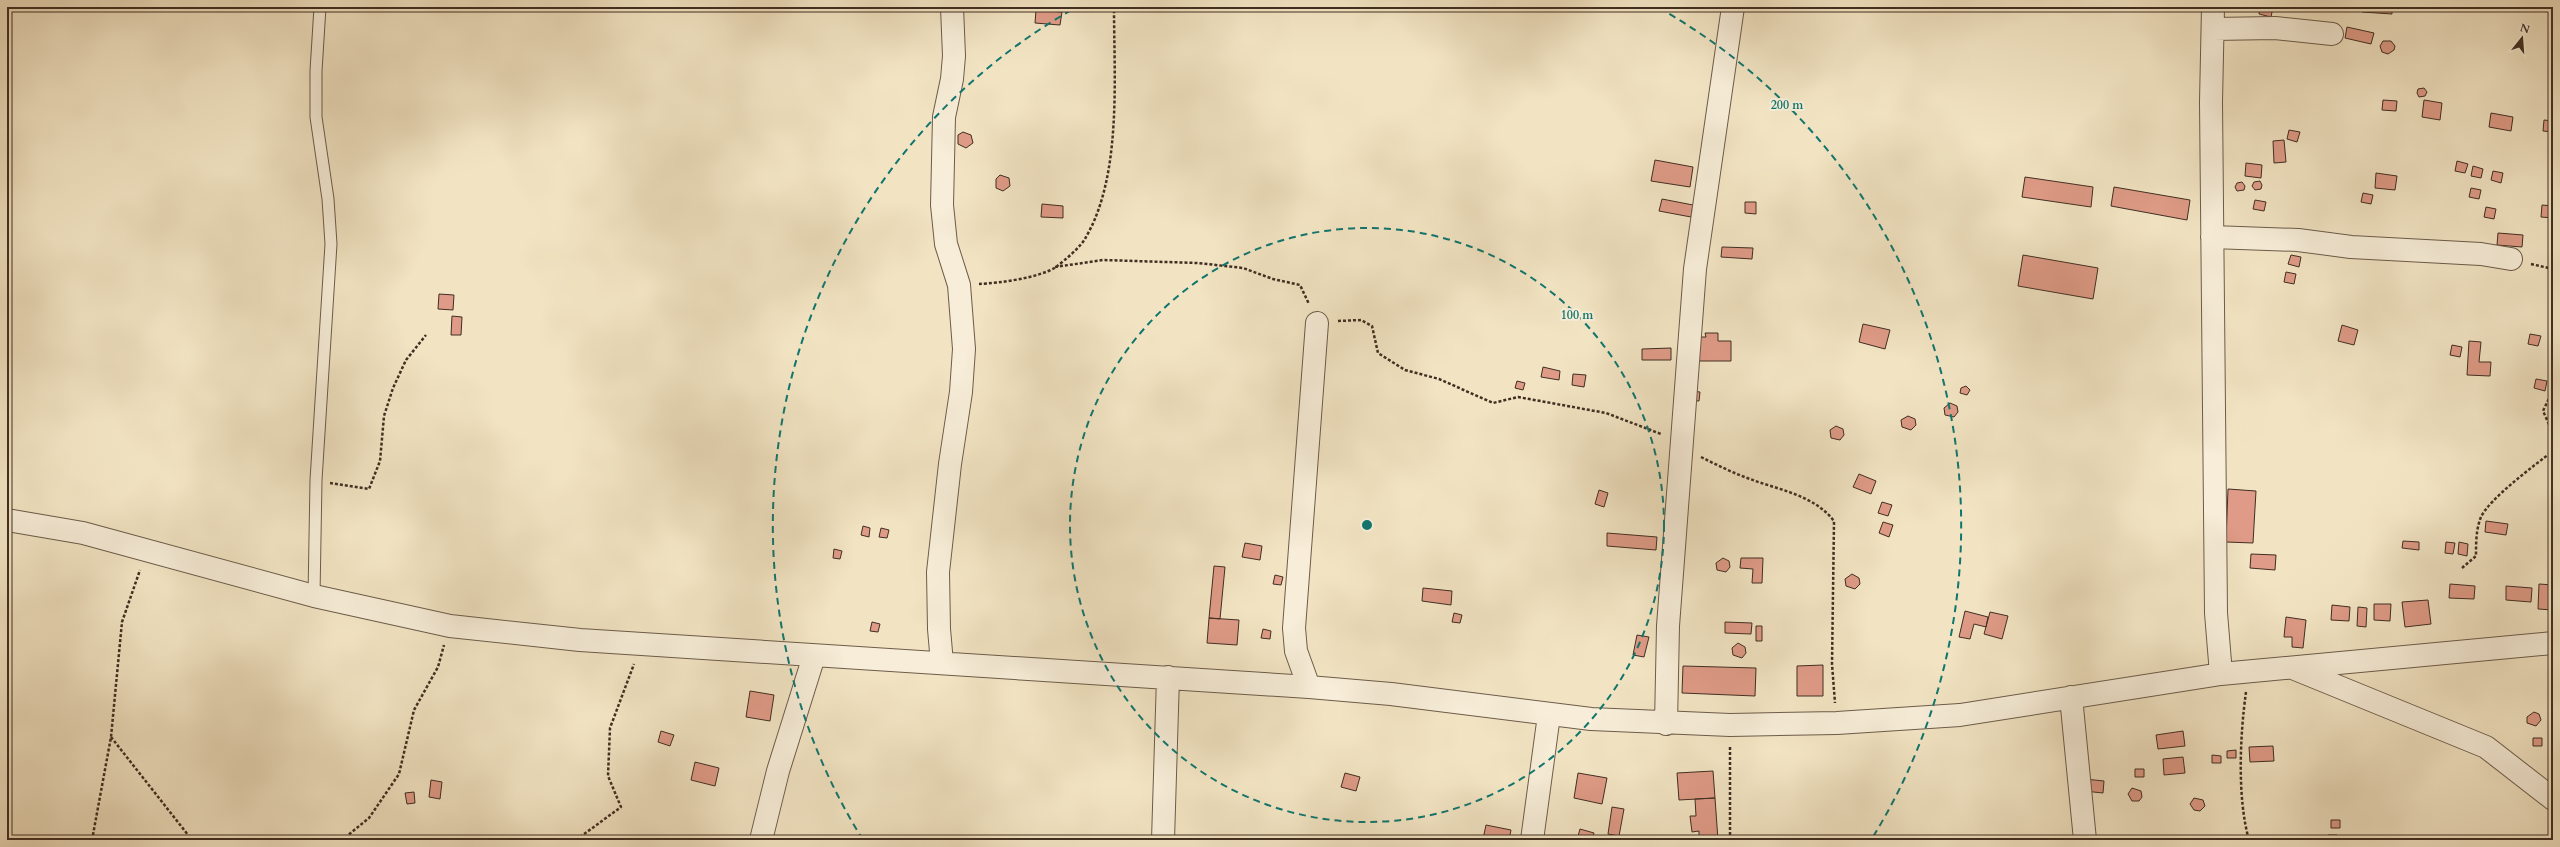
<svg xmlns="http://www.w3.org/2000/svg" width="2560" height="847" font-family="Cardo,serif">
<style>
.building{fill:#df9b87;stroke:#402e22}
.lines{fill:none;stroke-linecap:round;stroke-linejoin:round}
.service-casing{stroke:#6c5c4a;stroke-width:13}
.minor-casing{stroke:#6c5c4a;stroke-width:24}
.path{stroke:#402e22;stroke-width:2.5;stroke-dasharray:3 2;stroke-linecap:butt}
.service{stroke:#f7edd8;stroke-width:11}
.minor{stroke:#f7edd8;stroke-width:22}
.ring{fill:none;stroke:#0f766e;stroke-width:2;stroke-dasharray:7 5}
.centre{fill:#0f766e;stroke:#f7edd8;stroke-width:2}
.ring-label{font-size:12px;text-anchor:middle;font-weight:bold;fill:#0f766e;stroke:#f7edd8;stroke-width:4;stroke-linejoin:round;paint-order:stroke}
</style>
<rect width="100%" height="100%" fill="#f2e4c3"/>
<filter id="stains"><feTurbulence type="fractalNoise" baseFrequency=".005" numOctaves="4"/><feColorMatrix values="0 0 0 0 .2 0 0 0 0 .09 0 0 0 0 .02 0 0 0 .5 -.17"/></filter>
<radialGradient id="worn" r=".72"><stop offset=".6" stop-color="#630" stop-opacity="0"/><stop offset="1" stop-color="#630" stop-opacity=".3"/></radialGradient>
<path class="building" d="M2260,7H2273L2271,17L2259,14Z
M2362,7H2392V14L2362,12Z
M1036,10L1062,12L1060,25L1035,23Z
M2347,27L2374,33L2371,44L2345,38Z
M2383,41H2391L2395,46L2394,50L2388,54L2382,52L2380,46Z
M2424,88L2427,92L2425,96L2419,97L2417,93L2418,89Z
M2383,100L2397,101L2396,111L2382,110Z
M2424,100L2442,103L2440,120L2422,117Z
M2491,113L2513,117L2511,131L2489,127Z
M2544,120L2553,121V132L2543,131Z
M2289,130L2300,132L2297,142L2287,139Z
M963,132L971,135L973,143L966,148L958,144V135Z
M2284,140L2286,162L2274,163L2273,141Z
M1655,160L1693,167L1690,187L1651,181Z
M2457,161L2468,164L2465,173L2455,171Z
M2246,163L2262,165L2261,178L2245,176Z
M2473,166L2483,169L2481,178L2471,176Z
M2493,171L2503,173L2501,183L2491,180Z
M2376,173L2397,176L2395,190L2375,188Z
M1000,175L1009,178L1010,186L1003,191L996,188V179Z
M2025,177L2093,187L2091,207L2022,197Z
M2260,181L2262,185L2261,189L2255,190L2252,186L2254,182Z
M2242,182L2245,186L2244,190L2237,191L2235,187L2237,183Z
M2114,187L2190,200L2187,220L2111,206Z
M2471,188L2481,190L2479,199L2469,197Z
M2363,193L2373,195L2371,204L2361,202Z
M1662,199L1693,205L1691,217L1659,211Z
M2255,200L2266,202L2264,211L2253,209Z
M1745,202H1756V214L1745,213Z
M1042,204L1063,206V218L1041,217Z
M2542,205L2553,206V218L2541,217Z
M2486,207L2496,209L2494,219L2484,217Z
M2498,233L2523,235L2522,247L2497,245Z
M1722,247L1753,248L1752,259L1721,257Z
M2023,255L2098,268L2093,299L2018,286Z
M2291,255L2301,257L2299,267L2288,264Z
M2286,272L2296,274L2294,284L2284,282Z
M439,294L454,295L453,310L438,309Z
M452,316L462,317L461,335H451Z
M1863,324L1890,330L1885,349L1859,342Z
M2342,325L2358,330L2354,345L2338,341Z
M1705,333H1718V341H1731V361H1694L1695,337H1706Z
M2530,334L2541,336L2538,346L2528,344Z
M2469,341L2481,342L2479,362H2491L2490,376L2467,375Z
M2452,345L2462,347L2460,357L2450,355Z
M1671,348V360H1642V349Z
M1543,367L1560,371L1559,380L1541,377Z
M1573,374L1586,375L1584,387L1572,385Z
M2536,379L2547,381L2545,391L2534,388Z
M1517,381L1525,383L1523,390L1515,388Z
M1966,386L1970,390L1967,395L1960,393L1961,388Z
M1691,391L1700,392L1699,401L1690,400Z
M1950,403L1957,406L1958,412L1954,417L1945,415L1944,408Z
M1908,416L1915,419L1916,425L1911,430L1902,427L1901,420Z
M1836,426L1843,429L1844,435L1840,440L1831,438L1830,430Z
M1859,474L1876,481L1871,494L1853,487Z
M2228,489L2256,491L2253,543L2226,542Z
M1599,490L1608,493L1604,507L1595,504Z
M1882,502L1892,505L1888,516L1878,513Z
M2486,521L2508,524L2506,535L2485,532Z
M1883,522L1893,525L1889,537L1879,533Z
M863,526L870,528L869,537L861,535Z
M881,528L889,530L887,538L879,537Z
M1607,533L1657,537L1656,550L1607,546Z
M2403,541L2419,542V550L2402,548Z
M2446,542L2455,543L2453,554L2445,553Z
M2459,542L2468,544L2467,556L2458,554Z
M1245,543L1262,546L1260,560L1242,557Z
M834,549L842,551L840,559L833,558Z
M2251,554L2276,555L2275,570L2250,568Z
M1723,558L1729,561L1730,567L1726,572L1717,570L1716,563Z
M1741,558H1763L1762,583H1752L1753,569L1740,568Z
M1214,566L1225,567L1220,619L1209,618Z
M1852,574L1859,578L1860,584L1855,589L1846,586L1845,579Z
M1275,575L1283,577L1281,585L1273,584Z
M2450,584L2475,586L2474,599L2449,598Z
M2539,584L2553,585V610L2538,609Z
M2506,586L2532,588L2531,602L2506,600Z
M1423,588L1452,591L1451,605L1422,601Z
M2428,600L2431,624L2405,627L2402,602Z
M2374,604H2391L2390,621L2374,620Z
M2332,605L2350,607L2349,621L2331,620Z
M2358,607L2367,608L2366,627L2357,626Z
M1965,611L1988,617L1986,627L1974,624L1970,639L1959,637Z
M1990,612L2008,616L2002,639L1984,634Z
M1454,613L1462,615L1460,623L1452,622Z
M2286,617L2306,620L2303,648L2292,647V637H2284Z
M1209,618L1239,620L1237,645L1207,643Z
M872,622L880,624L878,632L870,631Z
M1725,622L1752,623L1751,634L1725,633Z
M1756,626H1762V641H1756Z
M1263,629L1271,631L1270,639L1261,638Z
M1637,635L1649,637L1644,657L1633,655Z
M1738,643L1745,647L1746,653L1742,658L1733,655L1732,648Z
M1823,665V696H1797V666Z
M1683,666L1756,668L1755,696L1682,693Z
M750,691L774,695L770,721L746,717Z
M2534,712L2539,714L2541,720L2536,726L2527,723V717Z
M661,731L674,735L670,746L658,742Z
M2183,731L2185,746L2158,749L2156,735Z
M2533,738H2542V746H2533Z
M2273,746L2274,761L2250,762L2249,747Z
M2236,750V758H2227V751Z
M2212,755L2221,756V763H2212Z
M2183,757L2185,773L2164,775L2163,759Z
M695,762L719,768L715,786L691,780Z
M2135,769H2144V777H2135Z
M1713,771L1715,798L1679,800L1677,773Z
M1345,773L1360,777L1356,791L1341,787Z
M1578,773L1607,778L1602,804L1574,798Z
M2085,779L2104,781L2103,793L2084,791Z
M431,780L442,782L440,799L429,797Z
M2132,788L2141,791L2142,797L2139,801H2132L2128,794Z
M414,792L415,803L407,804L405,793Z
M1715,798L1718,840H1699V831L1692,832L1690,816H1696L1695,799Z
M2194,798L2203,800L2205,806L2200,811L2194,810L2190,804Z
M1612,807L1624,809L1619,836L1608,834Z
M2331,820H2340V828H2331Z
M1486,825L1511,830L1509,840L1483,839Z
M1580,829L1594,833L1592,840H1577Z
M2328,835H2337V840H2329Z
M2289,838H2302V840H2289Z"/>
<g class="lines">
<defs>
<path id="service" d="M314,596L316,480L331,244L328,199L316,117V71L320,7"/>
<path id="minor" d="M2213,7L2211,102L2216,613L2221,674
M2213,29L2275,28L2332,34
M2212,237L2298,240L2351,247L2481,254L2511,259
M7,520L83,533L314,596L450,626L580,640L1309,687L1391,694L1591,719L1730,725L1837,723L1960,715L2221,674L2553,643
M942,663L939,629L938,572L950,464L961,392L964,349L959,285L946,244L942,205L944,117L952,79L954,56L952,7
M2295,669L2486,747L2553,799
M1309,687L1296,651L1294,628L1317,323
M2071,697L2085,840
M1666,724L1668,626L1695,269L1733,7
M761,840L778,771L814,656
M1163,840L1168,677
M1532,840L1549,715"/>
</defs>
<use href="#service" class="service-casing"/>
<use href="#minor" class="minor-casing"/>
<path class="path" d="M2531,264L2553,269
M1055,267L1103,260L1198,263L1243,268L1273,279L1300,285L1309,304
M979,284C999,283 1039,278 1056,267C1065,260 1081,247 1086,237C1122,175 1114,77 1114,7
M1338,321L1361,320L1372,326L1378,353L1405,370L1439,379L1493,403L1518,397L1606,413L1661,434
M2553,390L2543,411L2553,433
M1701,457C1717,465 1733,473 1750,479C1779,490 1814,495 1834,521L1832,664L1835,703
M330,483L369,489L380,461L384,416L393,388L406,360L426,335
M2462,568L2476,556C2476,543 2476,529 2481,517C2489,499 2536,464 2553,451
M2246,692C2240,735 2237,798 2249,840
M111,737L192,840
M311,838L342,840L369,818L399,774L414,710L438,667L444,645
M92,840L111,737L122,622L140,570
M576,840L621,807L608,776L610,728L634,664
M1730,840V746"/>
<use href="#service" class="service"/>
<use href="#minor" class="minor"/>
</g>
<g class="ring">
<circle cx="1367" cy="525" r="297"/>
<path d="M863 840A594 594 0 0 1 1075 8M1659 8A594 594 0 0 1 1871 840"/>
</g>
<circle cx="1367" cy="525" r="6" class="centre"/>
<g class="ring-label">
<text x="1787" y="109">200 m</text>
<text x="1577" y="319">100 m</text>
</g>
<rect width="2560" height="847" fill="none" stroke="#f2e4c3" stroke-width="24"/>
<rect x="8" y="8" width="2544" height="831" fill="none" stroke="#402e22" stroke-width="2"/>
<rect x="12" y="12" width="2536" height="823" fill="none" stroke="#402e22"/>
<g transform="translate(2522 38) rotate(17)" stroke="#f7edd8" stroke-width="3" paint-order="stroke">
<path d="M0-3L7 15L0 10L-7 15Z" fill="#402e22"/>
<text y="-6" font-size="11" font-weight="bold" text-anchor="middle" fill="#402e22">N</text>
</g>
<rect width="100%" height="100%" filter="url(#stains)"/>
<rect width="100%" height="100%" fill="url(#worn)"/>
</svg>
